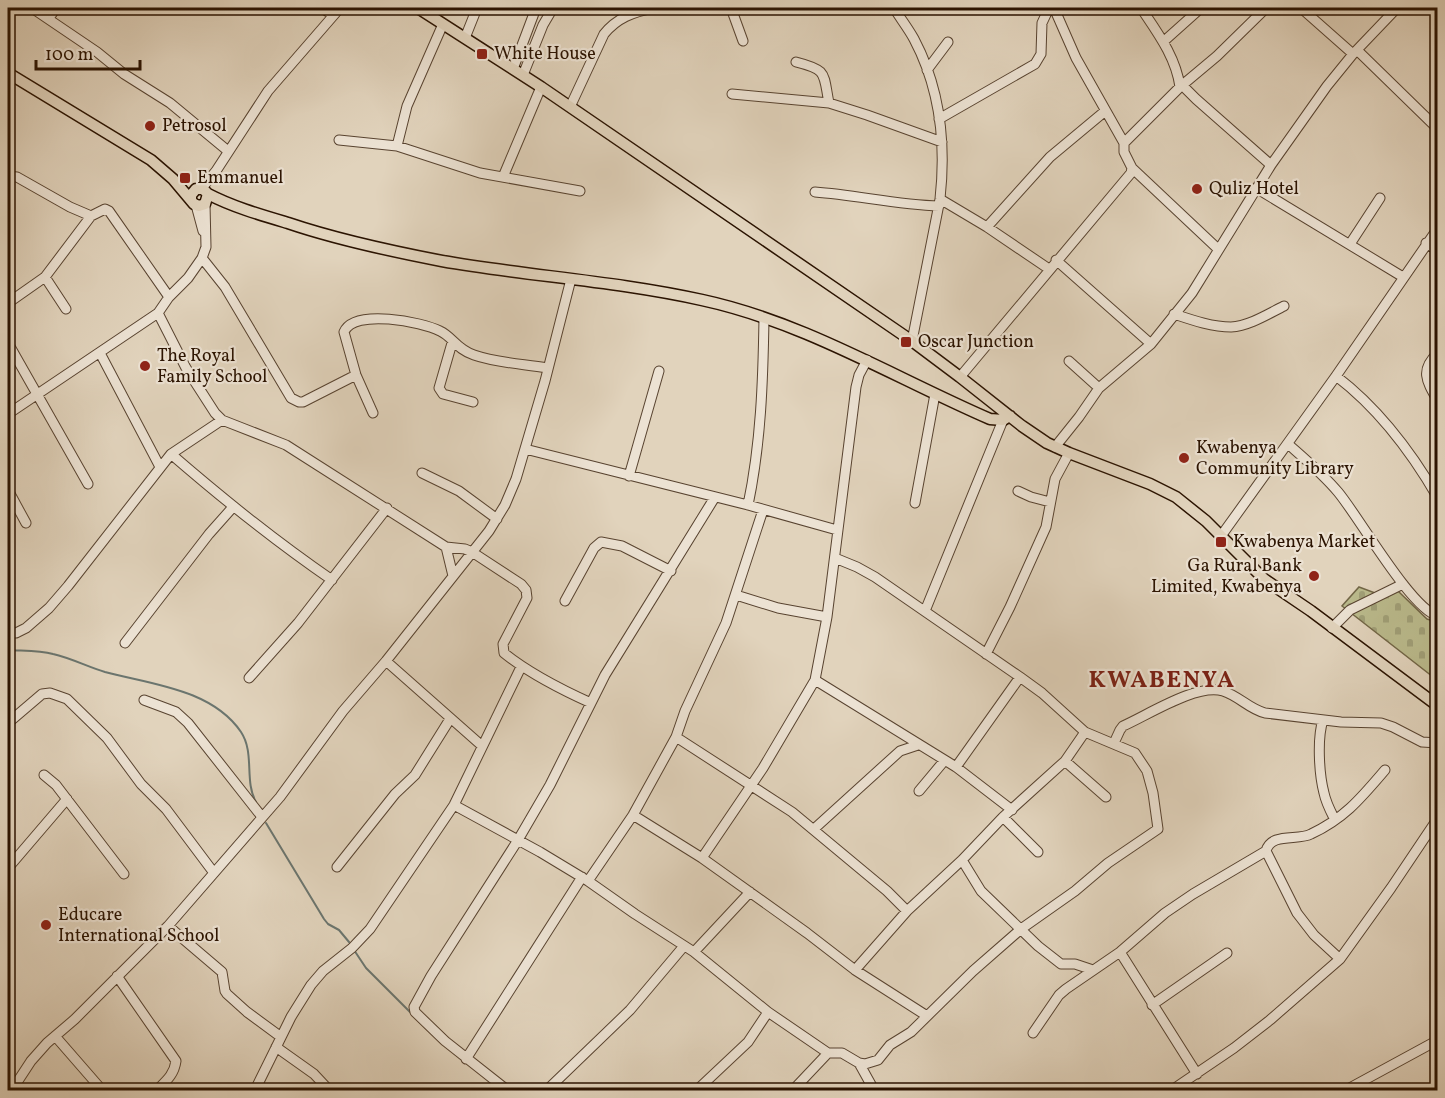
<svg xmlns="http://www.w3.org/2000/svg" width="1445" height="1098" font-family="Vollkorn,serif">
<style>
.cemetery{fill:url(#cemetery-stones);stroke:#726646;stroke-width:1.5}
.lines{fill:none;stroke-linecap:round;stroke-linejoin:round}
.stream{stroke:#6b756e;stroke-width:2}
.minor-casing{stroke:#584330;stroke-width:11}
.major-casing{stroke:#2b1301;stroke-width:13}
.minor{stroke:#ece2d3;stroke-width:9}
.major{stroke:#e1d3bc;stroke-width:10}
.poi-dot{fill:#8f2418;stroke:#ece2d3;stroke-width:2}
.labels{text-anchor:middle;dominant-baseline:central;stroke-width:4.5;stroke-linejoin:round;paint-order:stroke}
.poi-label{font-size:18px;fill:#2b1301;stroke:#ece2d3;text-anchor:start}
.district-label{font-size:24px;font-weight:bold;letter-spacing:1.5px;fill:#7a1f14;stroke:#ece2d3}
</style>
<defs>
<pattern id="cemetery-stones" width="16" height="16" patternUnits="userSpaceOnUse" patternTransform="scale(1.5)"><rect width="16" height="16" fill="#baba8c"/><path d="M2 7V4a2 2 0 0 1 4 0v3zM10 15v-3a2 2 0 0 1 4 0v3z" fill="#a09f77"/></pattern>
</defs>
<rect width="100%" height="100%" fill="#e1d3bc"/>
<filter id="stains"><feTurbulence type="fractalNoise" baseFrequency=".00333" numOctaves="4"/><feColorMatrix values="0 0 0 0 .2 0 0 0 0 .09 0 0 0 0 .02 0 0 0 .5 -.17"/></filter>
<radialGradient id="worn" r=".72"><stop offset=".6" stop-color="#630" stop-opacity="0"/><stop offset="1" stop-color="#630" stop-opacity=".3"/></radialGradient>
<path class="cemetery" d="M1359,587L1383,596L1398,591L1427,619L1437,622V680L1342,606Z"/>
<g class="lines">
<path class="stream" d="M8,650C22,651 39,650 53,654C71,658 88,667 105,672C150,684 212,689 241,732C255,753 244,781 256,802
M266,823L324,919L328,924L339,930L349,942
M354,950L366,968L412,1014"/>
<defs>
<path id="minor" d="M32,8L97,52L124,74L170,103L228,151
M322,8L333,15
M731,8L743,41
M894,8C900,18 908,28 914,39C940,88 946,145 940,199L912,341
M1054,8L1076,58L1124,143
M1141,8C1157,32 1176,57 1180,87
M1301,8L1353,54
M49,18L56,8
M465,38L477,8
M1163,42L1201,8
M1357,50L1438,129
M796,62C828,70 823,73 829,103
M513,69L536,8
M927,70L948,42
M523,75L543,25L553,8
M1182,85L1196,99L1271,165
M732,94L829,103L867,115L942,142
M570,107L604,34C617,18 633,12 653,8
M939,119L1035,64L1041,54L1042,23L1049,8
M339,140L397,146L480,173L580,191
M397,146L407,106L443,24
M1132,168L1218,249
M8,176L17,177L70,207L91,216L105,209L109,211L169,297
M503,177L541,87
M1256,188L1403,277
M201,189L216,171L268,91L340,8
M815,192C857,195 897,205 939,206
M940,199L987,227L1049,269
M196,205L203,231
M987,227L1050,157L1104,112
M1426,243L1438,251
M1350,244L1380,198
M202,258L225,287L291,398L299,402H303L356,375
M1056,260L1151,344
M45,277L66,309
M8,303L45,277L91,216
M158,313L186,368L215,413L222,420L286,445L446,547L465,549L472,552L521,584L526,590L527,598L503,644L504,653C530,674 560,689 591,703
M1174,314C1192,320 1212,327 1231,327C1249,326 1268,314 1284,306
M8,343L88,484
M452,343L439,388L443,394L473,402
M100,353L160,467
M1438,353C1419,370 1427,382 1438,401
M1069,361L1099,388
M1336,376C1378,408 1412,453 1438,498
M960,377L1131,173L1132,168L1124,152V143L1180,87L1217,56L1266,8
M373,413L356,375L344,332C354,308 422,322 440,331C453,337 456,349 474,355C497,363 524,364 547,368
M8,414L158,313L169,297L188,278L202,258L206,247L205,204
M1288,444C1305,459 1323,474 1338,492C1359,517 1411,609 1438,616
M1055,447L1079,417L1099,388L1151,344L1192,293L1271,165L1327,86L1353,54L1397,8
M525,449L748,505L837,530
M171,454C223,499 275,541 332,580
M422,473L459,491L497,519
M629,476L659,371
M8,490L26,523
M1018,491L1031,497L1050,502
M915,503L935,394
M748,505C761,443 763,381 764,318
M1221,536L1336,376L1438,228
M446,547L453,576
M736,595L778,608L827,617
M565,601L594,548L601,542L622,546L671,571
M925,611L1003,420
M1332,628L1350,610L1403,584
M16,633L26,628L49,608L68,586L171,454L222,420
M125,643L209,534L233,507
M986,654L1010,607L1046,527L1055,479L1069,453
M386,661L481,745
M249,678L298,623L387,508
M815,680L956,767L1012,810
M144,700L176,712L188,723L262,817
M1323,720C1317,738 1319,774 1324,793C1326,803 1331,812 1335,820
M8,723L42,694L50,693L67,699L107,738L141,784L166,809L214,873
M676,737L792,812L887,891L907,911
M1114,743L1120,730L1123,726C1148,715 1197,683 1223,691C1239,696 1249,709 1265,713L1341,722L1381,723L1393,727L1422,742L1438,743
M1065,761L1106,797
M956,767L1020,677
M44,775L56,785L124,874
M919,791L944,761
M454,805L540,852L588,881L635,914L694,952L768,1012L828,1053H842L859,1063L865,1064L878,1060L890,1045L911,1032L973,971L1021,929L1075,891L1108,863L1158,829L1153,793L1147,771L1135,753L1085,732L1042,693L1020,677L875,577L857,567L835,558
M633,815L702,858L807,933L855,970L927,1016
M1003,817L1038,852
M814,829L900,751L918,745
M1429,832L1438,840
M1266,851L1297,913L1314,935L1340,959
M702,858L763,768L815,680L827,617L856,387L859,375L867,360
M962,860L981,891L1038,946L1061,964H1075L1093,970
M337,867L395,794L415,775L450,719
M8,868L67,799
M588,881L633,815L676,737L685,711L726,623L763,510
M168,926L222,972L225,991L227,994L247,1012L281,1037
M694,952L750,892
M1120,952L1197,1074
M855,970L907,911L962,860L1003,817L1065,761L1085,732
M117,976L176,1061C174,1075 166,1081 157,1090
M1152,1005L1227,953
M1033,1033L1059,995L1066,989L1120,952L1165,913L1193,894L1266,851C1271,832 1298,841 1311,834C1345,818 1361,798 1385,770
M55,1036L102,1090
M276,1047L314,1074L329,1090
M466,1059L582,877
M859,1063L874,1090
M12,1090L31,1061L47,1043L75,1019L168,926L280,797L343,711L386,661L489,531L505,505L516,479L545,381L571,279
M255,1090L291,1017L311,985L323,971L352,948L370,929L454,805L521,667
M507,1090L445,1041L415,1012L414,1007L431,976L518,840L550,785L605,675L715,497
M547,1090L630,1010L684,946
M697,1090L748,1042L768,1012
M793,1090L828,1053
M1172,1090L1234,1048L1270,1020L1340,959L1391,888L1438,818
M1346,1090L1438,1040"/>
<path id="major" d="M418,8L541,87L912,341L960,377L1022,426L1047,443L1069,453L1150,484L1176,497L1206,521L1264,579L1311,611L1438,706
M8,73L151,160L173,179L194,204L199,206L205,204L208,194L203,189H196L191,195V200
M208,194C233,207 261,215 288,223C338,240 390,251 442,261C528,276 616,281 702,300C804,322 895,378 990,419L1003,420L1010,416"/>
</defs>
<use href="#minor" class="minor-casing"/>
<use href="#major" class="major-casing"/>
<use href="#minor" class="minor"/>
<use href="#major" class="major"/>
</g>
<g class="poi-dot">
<rect x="476" y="48" width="12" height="12" rx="3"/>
<circle cx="150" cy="126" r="6"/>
<rect x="179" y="172" width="12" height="12" rx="3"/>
<circle cx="1197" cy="189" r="6"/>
<rect x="900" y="336" width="12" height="12" rx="3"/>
<circle cx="145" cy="366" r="6"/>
<circle cx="1184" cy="458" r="6"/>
<rect x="1215" y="536" width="12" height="12" rx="3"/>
<circle cx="1314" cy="576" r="6"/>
<circle cx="46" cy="925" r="6"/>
</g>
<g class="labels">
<g class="poi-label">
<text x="494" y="54">White House</text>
<text x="162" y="126">Petrosol</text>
<text x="197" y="178">Emmanuel</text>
<text x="1209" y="189">Quliz Hotel</text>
<text x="918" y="342">Oscar Junction</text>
<text x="157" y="356">The Royal<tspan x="157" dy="21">Family School</tspan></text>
<text x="1196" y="448">Kwabenya<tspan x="1196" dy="21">Community Library</tspan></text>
<text x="1233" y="542">Kwabenya Market</text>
<text x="1302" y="566" text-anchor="end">Ga Rural Bank<tspan x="1302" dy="21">Limited, Kwabenya</tspan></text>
<text x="58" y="915">Educare<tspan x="58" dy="21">International School</tspan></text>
</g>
<g class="district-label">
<text x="1162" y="681">KWABENYA</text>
</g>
</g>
<rect width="1445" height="1098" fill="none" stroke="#e1d3bc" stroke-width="30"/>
<rect x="9" y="9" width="1427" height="1080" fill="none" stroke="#2b1301" stroke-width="3"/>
<rect x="15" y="15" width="1415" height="1068" fill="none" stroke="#2b1301" stroke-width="1.5"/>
<path d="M36 60v9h104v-9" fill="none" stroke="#2b1301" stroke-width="3"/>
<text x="45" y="60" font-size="18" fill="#2b1301" stroke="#ece2d3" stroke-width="4.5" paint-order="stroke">100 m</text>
<rect width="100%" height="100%" filter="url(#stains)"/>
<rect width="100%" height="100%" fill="url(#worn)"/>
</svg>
